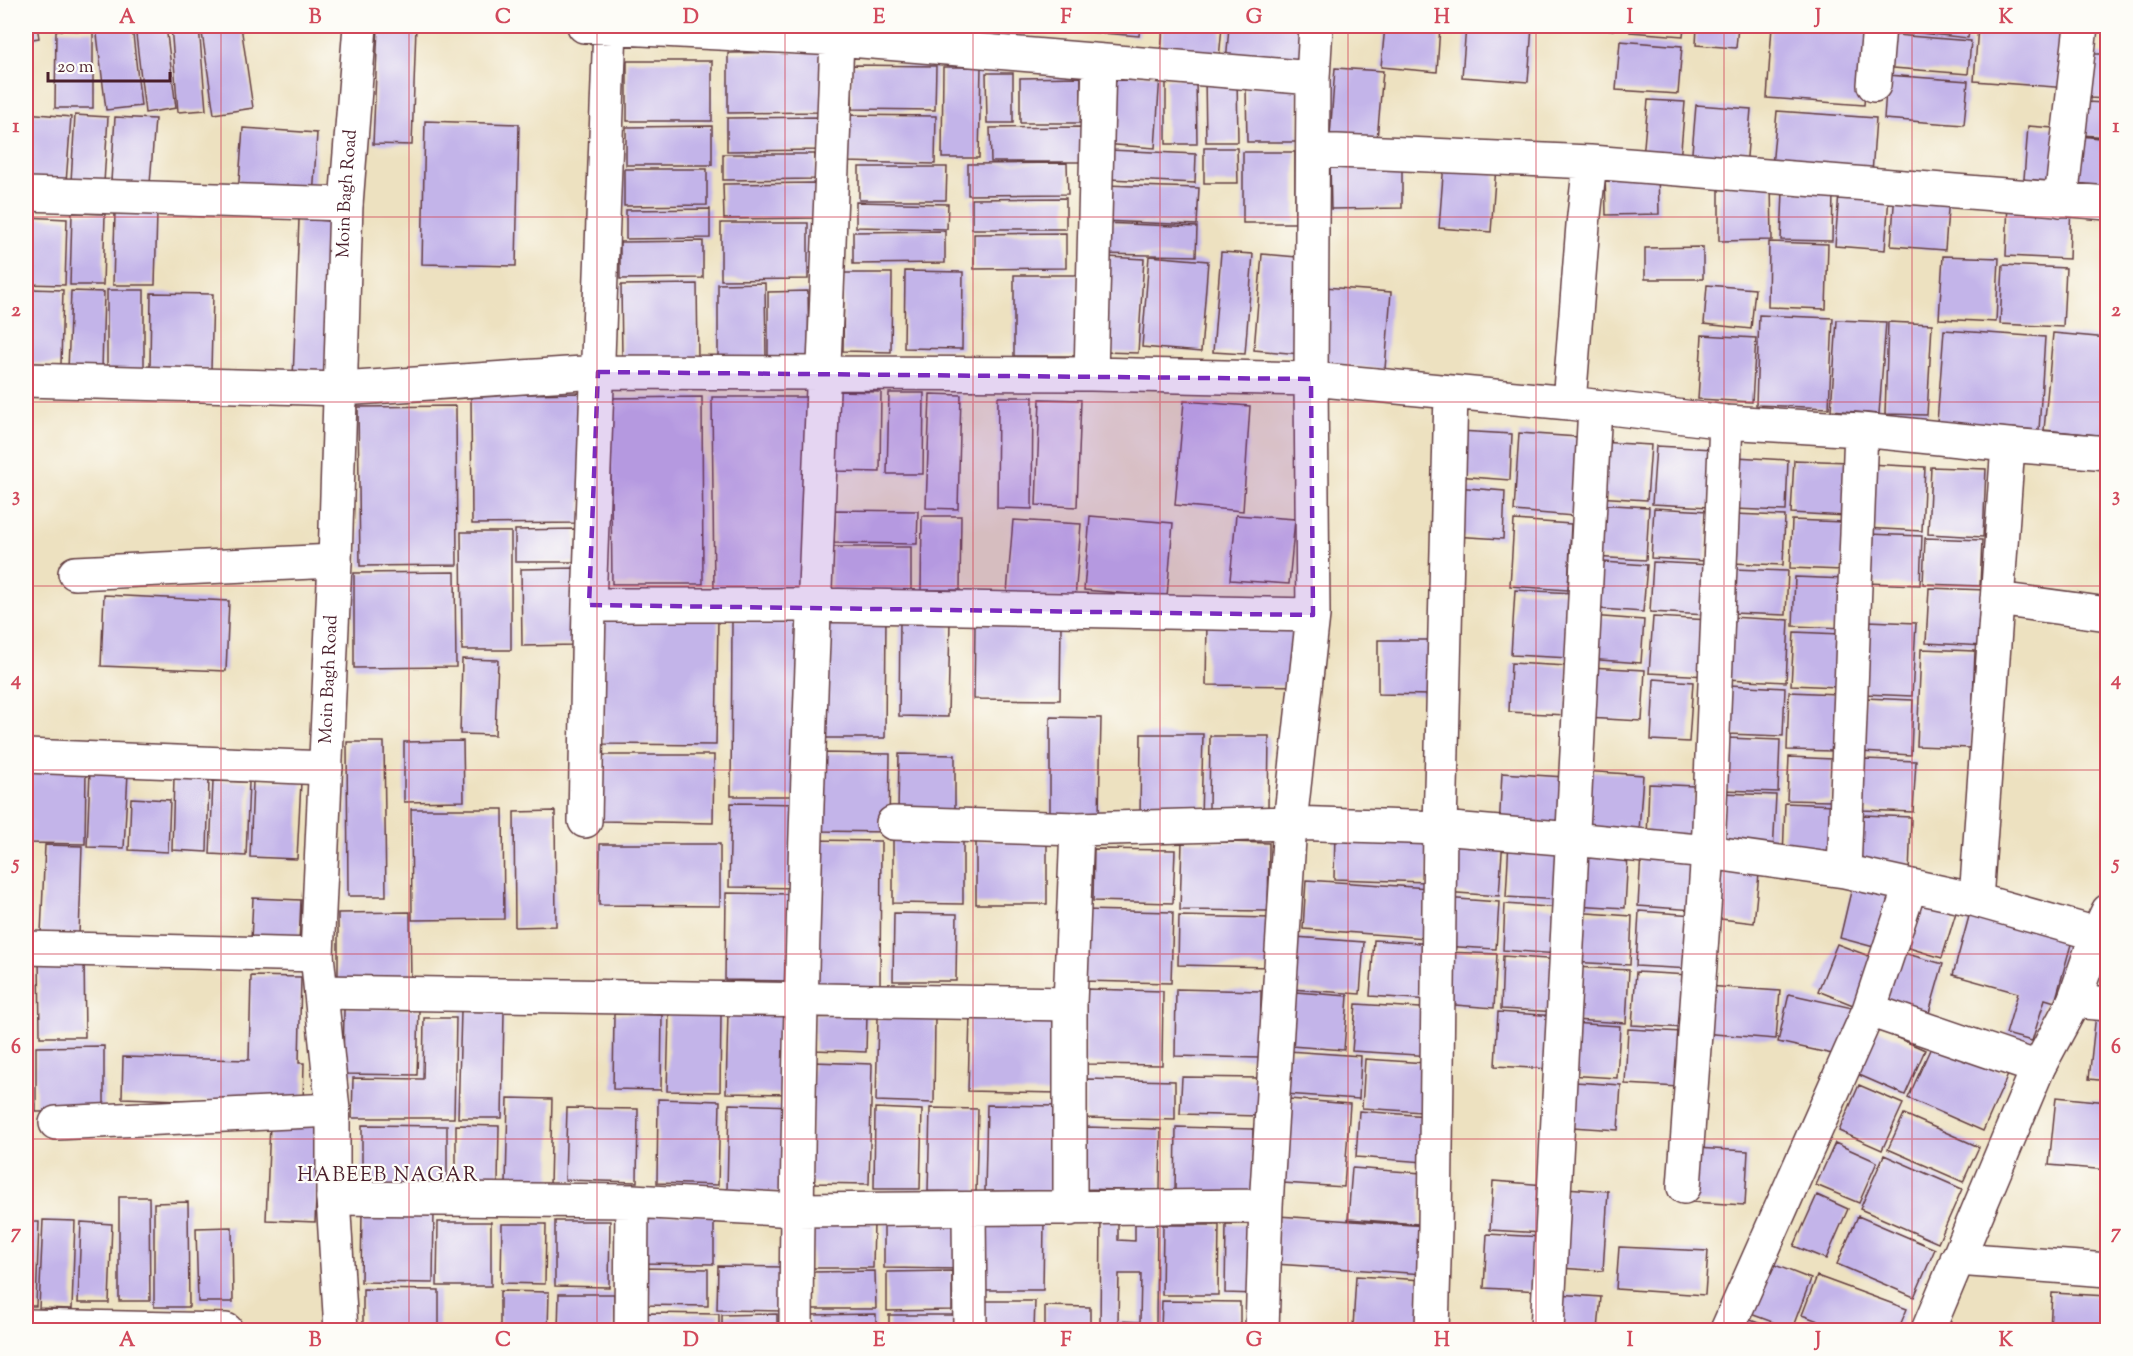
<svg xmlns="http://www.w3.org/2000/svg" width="2133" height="1356" font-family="'Sorts Mill Goudy',serif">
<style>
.building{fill:#c3b4e9;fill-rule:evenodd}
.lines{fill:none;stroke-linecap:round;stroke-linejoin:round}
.minor-casing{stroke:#623c41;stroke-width:36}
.tertiary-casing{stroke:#623c41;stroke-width:36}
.minor{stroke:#fff;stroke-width:33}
.tertiary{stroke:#fff;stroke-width:33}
.marked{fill:#7b2cbf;fill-opacity:0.2;stroke:#7b2cbf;stroke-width:4.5;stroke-dasharray:12 8;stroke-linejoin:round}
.grid{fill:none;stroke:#d1495b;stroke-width:1.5;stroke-opacity:0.55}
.labels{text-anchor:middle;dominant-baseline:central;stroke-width:4.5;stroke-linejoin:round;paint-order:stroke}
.street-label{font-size:18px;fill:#4a1f2b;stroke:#fdfcf7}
.neighbourhood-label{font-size:20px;letter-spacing:1.5px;fill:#4a1f2b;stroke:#fdfcf7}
.neatline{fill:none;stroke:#d1495b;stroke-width:2}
.grid-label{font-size:20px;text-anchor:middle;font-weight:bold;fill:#d1495b}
</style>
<rect width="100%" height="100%" fill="#fdfcf7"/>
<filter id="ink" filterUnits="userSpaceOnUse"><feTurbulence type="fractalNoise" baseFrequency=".0167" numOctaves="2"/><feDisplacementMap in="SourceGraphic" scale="12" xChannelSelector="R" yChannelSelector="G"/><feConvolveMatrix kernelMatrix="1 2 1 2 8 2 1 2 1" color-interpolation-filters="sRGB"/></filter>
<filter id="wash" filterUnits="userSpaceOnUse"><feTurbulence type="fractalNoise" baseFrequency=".008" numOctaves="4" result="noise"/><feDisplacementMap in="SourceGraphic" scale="24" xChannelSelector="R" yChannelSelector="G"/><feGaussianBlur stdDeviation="1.35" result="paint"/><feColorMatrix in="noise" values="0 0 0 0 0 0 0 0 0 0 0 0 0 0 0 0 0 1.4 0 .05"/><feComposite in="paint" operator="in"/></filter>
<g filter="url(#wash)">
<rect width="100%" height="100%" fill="#ede1c0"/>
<g id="blocks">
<path class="building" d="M26,26H37L39,38L26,40Z
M96,26H132L141,106L106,110Z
M135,26H166L176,108L145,113Z
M171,26H199L206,110L178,112Z
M201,26H241L253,108L214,114Z
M378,26H416L412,145L373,144Z
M909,26H950L948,38L908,34Z
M1091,26H1140L1139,36L1090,32Z
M1163,26H1222L1219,59L1161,54Z
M1229,26H1304L1300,69L1226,64Z
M1385,26H1440L1437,72L1381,67Z
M1466,26H1532L1528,82L1462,77Z
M1574,26H1613V30L1574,27Z
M1631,26H1684L1683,36L1630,32Z
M1697,26H1738L1736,48L1696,45Z
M1772,26L1870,33L1864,105L1767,98Z
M1884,26H1970L1968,38L1883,29Z
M1978,26H2022L2073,29L2068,88L1974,81Z
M56,30L93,31V108H55Z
M1883,34L1971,41L1968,74L1881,67Z
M1620,41L1682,46L1678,94L1616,90Z
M823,52V112L728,113V53Z
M2091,54H2108V99L2089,98Z
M627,61H712V121H627Z
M852,65L936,66L935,110L852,109Z
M943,67H981L979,158H942Z
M1335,68L1383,71L1377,140L1330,137Z
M1109,72L1160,76L1155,148L1103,144Z
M986,73H1013V123H987Z
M1237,75L1238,142H1206L1205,76Z
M1887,75L1968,81L1964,125L1884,119Z
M1081,77V123H1020V78Z
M1166,79H1196L1197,144H1166Z
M1297,86L1298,142H1247L1246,87Z
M1648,100L1685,102L1680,161L1643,158Z
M2084,102L2108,103V137L2082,135Z
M1696,105L1751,109L1746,168L1691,164Z
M1777,111L1876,118L1872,174L1772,167Z
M26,113L71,117L66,183L26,181Z
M75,115L108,117L104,183L71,181Z
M845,115L936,116L935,164L844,162Z
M115,117L155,119L150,184L111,181Z
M823,117L824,150L727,151V118Z
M425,121L519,124L516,266L422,264Z
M712,126V165H626V127Z
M2028,126L2066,129L2061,195L2023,192Z
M1081,127V162H991L990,128Z
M243,128L317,133L313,199L238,194Z
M2071,135L2108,139V200L2063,194Z
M1204,148H1237L1238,183H1204Z
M1110,150L1196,154L1195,183L1109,179Z
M1243,152H1295V223H1243Z
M723,154H815L816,179L723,180Z
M1402,161V208L1331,209L1330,162Z
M1444,162L1496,167L1491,232L1439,228Z
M1067,163L1068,194L968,195V164Z
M859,167H947L946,200H859Z
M624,169H707V205L624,206Z
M1658,169L1659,214L1606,215L1605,170Z
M816,183L817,218L724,219L723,184Z
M1771,184L1772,240L1719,241V185Z
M1104,185L1199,188L1197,225L1103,221Z
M1783,191L1833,192L1832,241L1781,240Z
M1839,192L1889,196L1885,250L1835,246Z
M1895,192L1949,196L1945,250L1891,246Z
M1066,198V229H972V199Z
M2008,200L2071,202L2069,259L2006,256Z
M856,202L948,204L947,229L856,227Z
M710,209V238L626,239V210Z
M115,212L157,213L155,285H113Z
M72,213L105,214L103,285H70Z
M26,217L67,219L65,285L26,284Z
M299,219L332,221L326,380L293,379Z
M721,223H808V279L721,280Z
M1103,223L1197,227L1196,256L1101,254Z
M945,231V263L853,264V232Z
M1066,233V268L974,269V234Z
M703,241V278L620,279V242Z
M1769,242L1828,244L1826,309L1768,307Z
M1703,247V279H1645V248Z
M1221,252L1253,254L1245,354L1213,352Z
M1262,254L1308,258L1300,354L1254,350Z
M1149,256L1208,261L1201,352L1142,347Z
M1943,256L1999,258L1996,322L1939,319Z
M1108,257L1144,259L1138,353L1103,352Z
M2003,265L2066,268L2063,327L2000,324Z
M905,271L963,272L962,349L904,348Z
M844,273H892L891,352L843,351Z
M1014,275H1077L1078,356H1014Z
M2106,278H2108V332L2101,331Z
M765,283L766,359L718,360V284Z
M697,284L698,358L622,359L621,285Z
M1707,285L1755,289L1751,329L1704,324Z
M1324,287L1391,292L1385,369L1319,364Z
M30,289L63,290L61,364L28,363Z
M107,290H144V370L107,371Z
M71,291L104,292L102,370H68Z
M808,291L809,359L768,360V292Z
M151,293L213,294L211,370L150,369Z
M1759,315L1833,318L1829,408L1756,405Z
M1837,320L1886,322L1879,414L1831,410Z
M1888,322L1932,324L1927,415L1885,414Z
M1944,330L2045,337L2039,430L1937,423Z
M2053,333L2108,338V436L2044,430Z
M1702,335L1756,338L1752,402L1698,399Z
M836,391L881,392L880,472L836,471Z
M580,393L581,523L472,524L471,395Z
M889,393H924L923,474H887Z
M930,394L961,395L958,509L926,508Z
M702,397L703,584H612L610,398Z
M712,397H810L812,592L714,593Z
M998,397H1033L1032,509L997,508Z
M1040,399L1081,400L1077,507L1036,505Z
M1184,401L1250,406L1243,511L1175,505Z
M456,406L457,565L360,566L358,407Z
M1459,431L1512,434L1510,480L1456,476Z
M1519,433L1578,437L1573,516L1514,511Z
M1598,442L1651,445L1647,500L1595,497Z
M1656,446L1713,449L1710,507L1652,504Z
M1736,457L1788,460L1786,511L1734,509Z
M1794,460L1848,462L1846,516L1791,513Z
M1868,464L1925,467L1922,531L1864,528Z
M1931,467L1986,469L1983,537L1928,534Z
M1455,487L1505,491L1503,539L1452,536Z
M1595,504L1649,507L1646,560L1592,557Z
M1654,508L1708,511L1705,561L1651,558Z
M835,510L918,511L917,544L834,543Z
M1733,514L1785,516L1783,565L1731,563Z
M1236,515L1295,519L1289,584L1230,580Z
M922,516H961L960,590H921Z
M1090,516L1173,523L1167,597L1084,590Z
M1013,520L1081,524L1075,599L1007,593Z
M1514,520L1571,524L1568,590L1510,586Z
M1792,520L1844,522L1842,570L1790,568Z
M575,529V562H515V530Z
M461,532H511V650H462Z
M1868,534L1922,536L1920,585L1866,583Z
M1925,538L1982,540L1980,586L1923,584Z
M832,547H911V592H831Z
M1589,561L1647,565L1643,612L1586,608Z
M1653,562L1711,565L1708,615L1650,612Z
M576,568V645L522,646L521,569Z
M1733,569L1788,571L1786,615L1732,613Z
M455,572L456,667L354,668V573Z
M1795,577L1846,579L1844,628L1793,626Z
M1929,588L1987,590L1985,646L1926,643Z
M1515,590L1574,593L1570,658L1511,655Z
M104,595L229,601L226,671L101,666Z
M825,613L886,614L885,738H824Z
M1590,616L1644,620L1641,663L1587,659Z
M604,617L718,618L716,745L603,744Z
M1653,617L1711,620L1708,676L1649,673Z
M1729,617L1789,620L1786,682L1726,679Z
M732,620H800L798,796H731Z
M900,620H950L948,717L899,716Z
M1207,621L1302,622L1301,686L1206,685Z
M1868,621L1916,623L1912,696L1865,694Z
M975,623L1061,624L1060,700L974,699Z
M1794,632L1840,634L1838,687L1791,685Z
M1378,640H1431V695L1378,694Z
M1921,649L1975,651L1971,748L1917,746Z
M462,659L498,660L495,735L460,734Z
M1511,663L1568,666L1566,715L1509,712Z
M1589,667L1645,670L1642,721L1586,718Z
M1654,679L1693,682L1689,742L1651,740Z
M1729,685L1785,688L1783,736L1727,734Z
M1789,692L1838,694L1836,751L1787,750Z
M1864,698L1913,700L1911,755L1862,752Z
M1050,717L1101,718L1099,815H1050Z
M1141,734H1203L1201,820H1140Z
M1210,736H1269L1268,809L1209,808Z
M1726,738L1780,740L1778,792L1724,790Z
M463,741L464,801L404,802V742Z
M347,742H384L386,896H348Z
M820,753L890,754L889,832L819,831Z
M899,754L955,755V814H898Z
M602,755H714L713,823L601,821Z
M1789,757L1832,759L1830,801L1787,800Z
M1864,759L1916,761L1913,812L1862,810Z
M26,768L86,769L85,844L26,843Z
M90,771L128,773L124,848L87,847Z
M1584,771L1643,775L1639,831L1580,828Z
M1502,773L1565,777L1562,833L1499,830Z
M174,777L209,779L207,852L172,850Z
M213,781L249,782L246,856L210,854Z
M253,781L301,782L297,859L250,857Z
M1649,784L1695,786L1693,839L1647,838Z
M1721,793L1776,795L1773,854L1719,852Z
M131,798L170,800L168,852L129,850Z
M731,803L801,804L799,888L729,887Z
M1785,803L1835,805L1833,861L1783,859Z
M411,809H503L504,919L412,920Z
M555,811L556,926L515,927L514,812Z
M1863,815L1911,817L1909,875L1860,873Z
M1335,831L1429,834L1427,882L1334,879Z
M1448,835L1503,838L1499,896L1444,892Z
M810,840L881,841L880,989H809Z
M893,840L963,842V904L893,903Z
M1509,840L1564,843L1560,900L1506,897Z
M976,841L1047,842V904H976Z
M1182,841L1269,843L1268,911L1180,910Z
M600,844H720V906L599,905Z
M45,845L82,846L79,935L41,933Z
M1094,849L1175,850L1173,903L1093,901Z
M1579,852L1628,855L1625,908L1575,905Z
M1641,853L1698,856L1695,910L1638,906Z
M1719,869L1759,874L1754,923L1713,918Z
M1306,880L1429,888L1426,938L1303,929Z
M1853,883L1903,896L1885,950L1840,938Z
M726,893L795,894L794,981L725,980Z
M253,898L301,900L299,942L251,940Z
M1444,898L1499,902L1496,949L1440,946Z
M1916,901L1957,909L1942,958L1896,944Z
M1505,904L1562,908L1558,954L1503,950Z
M1971,909L2073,937L2055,1002L2045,999L2032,1041L2006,1034L2018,993L1953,975Z
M1082,910L1173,912L1171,983L1081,981Z
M1639,911L1694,915L1691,969L1636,966Z
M410,912L411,982L338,983V913Z
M1572,912L1632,916L1630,965L1569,962Z
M894,913L957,914L956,981H893Z
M1179,916L1271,918L1270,967L1178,965Z
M1295,937L1364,942L1360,994L1291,989Z
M1374,940L1435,944L1431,1000L1370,996Z
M1837,944L1882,961L1863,1009L1818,991Z
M26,948H32V1028H26Z
M1893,950L1943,964L1927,1020L1877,1006Z
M1445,952L1497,954L1494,1008L1442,1004Z
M39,956H84L85,1037H40Z
M1503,956L1562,960L1559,1012L1501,1009Z
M1575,967L1629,970L1626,1023L1572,1020Z
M1636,972L1689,975L1686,1028L1632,1025Z
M251,976L301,977L299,1063H304L303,1104L122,1098L123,1057L249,1060Z
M1706,986L1780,991L1776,1039L1702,1033Z
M1086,989L1163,991L1162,1065L1085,1064Z
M1176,989L1261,991L1260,1058L1175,1056Z
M1282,991L1348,996L1344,1050L1278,1045Z
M1789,994L1857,1009L1846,1057L1778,1042Z
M1356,1004L1436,1009L1433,1056L1352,1051Z
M344,1008L419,1010L417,1075L343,1074Z
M461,1011L504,1012L502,1118H458Z
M728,1011L796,1012L794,1094L726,1093Z
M1498,1012L1556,1016L1553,1069L1495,1066Z
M614,1014L662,1015L661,1090L613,1089Z
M669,1014H721L720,1092L667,1091Z
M815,1014L867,1015L866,1052L815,1050Z
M970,1014L1061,1016L1059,1093L968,1091Z
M2096,1014L2108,1015V1081L2089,1079Z
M424,1018H456L454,1118H352L353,1078L423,1079Z
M878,1018H935L934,1103L876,1101Z
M1570,1023L1620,1026L1617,1078L1567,1075Z
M1628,1029L1682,1032L1679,1087L1625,1084Z
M1877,1029L1925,1050L1905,1095L1857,1074Z
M1933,1043L2008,1075L1983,1131L1908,1098Z
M104,1046V1111L36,1112V1047Z
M1288,1051L1361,1056L1359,1099L1285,1094Z
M1365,1059L1426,1063L1422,1112L1362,1108Z
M813,1062L872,1064L869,1184L810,1183Z
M1182,1077L1260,1078L1259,1116L1180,1114Z
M1086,1079L1175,1081V1120L1086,1118Z
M1575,1082L1621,1085L1618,1130L1572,1127Z
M1859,1085L1903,1104L1882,1150L1839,1131Z
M2056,1097L2108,1102V1170L2049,1165Z
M508,1098L552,1099L550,1186L506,1185Z
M658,1099L720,1101L718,1185L657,1183Z
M1289,1099L1350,1104L1344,1187L1283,1183Z
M729,1104L793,1106L791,1193L727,1191Z
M987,1105L1059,1106L1057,1192L985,1191Z
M567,1108L638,1109L637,1182L565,1180Z
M875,1108L922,1110L920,1189H874Z
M930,1108L978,1109L976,1192L928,1191Z
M1359,1111L1428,1116L1425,1162L1356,1157Z
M1904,1114L1979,1147L1963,1182L1888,1149Z
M270,1124L319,1126L315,1222L266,1220Z
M362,1125L447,1126V1187L362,1186Z
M456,1125L499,1126L498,1183L456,1182Z
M1085,1127L1161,1129L1160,1191L1084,1189Z
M1176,1127L1253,1129L1252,1193L1175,1191Z
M1835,1143L1877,1162L1859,1203L1816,1185Z
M1695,1148L1748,1151L1745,1205L1692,1202Z
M1884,1155L1962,1189L1938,1243L1860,1209Z
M1352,1168L1422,1173L1419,1224L1348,1219Z
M1493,1181L1545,1185L1542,1233L1490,1230Z
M1565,1188L1608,1191L1603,1271L1560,1268Z
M1817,1195L1848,1209L1826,1259L1794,1246Z
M119,1197H149L150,1301H119Z
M188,1202L189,1307H154V1203Z
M362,1209L434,1210L433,1283L361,1282Z
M642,1214L714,1215V1264L642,1263Z
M1101,1216L1118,1217V1240L1135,1241V1217H1157L1156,1330H1100ZM1119,1274H1141L1140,1322L1118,1321Z
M1278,1216L1427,1226L1424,1274L1275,1264Z
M1858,1216L1935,1249L1914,1297L1837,1264Z
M43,1220L75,1221L72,1309L39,1308Z
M555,1221H610L609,1287L555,1286Z
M813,1221L874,1222L873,1268H812Z
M980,1221L1044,1222L1043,1290H979Z
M26,1222H39L36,1306H26Z
M81,1222L112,1224L109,1303H78Z
M438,1222H491V1286H437Z
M884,1223L963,1224L962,1269L884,1268Z
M502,1224H546L545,1284L501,1283Z
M1226,1224H1258V1294L1225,1293Z
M1163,1225H1219L1218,1295H1162Z
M232,1227L233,1302H198L196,1228Z
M1487,1234L1544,1237L1541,1291L1484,1288Z
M1619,1247L1708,1251L1705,1295L1616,1289Z
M1767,1262L1811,1279L1792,1329L1748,1313Z
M718,1266L782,1267V1311L717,1310Z
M640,1268L708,1269V1306L640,1305Z
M875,1271L876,1309H812V1272Z
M952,1271V1310L887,1311V1272Z
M1356,1276L1424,1280L1421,1330L1353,1327Z
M1817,1276L1907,1309L1898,1330H1842L1802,1315Z
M363,1289L439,1290V1330H363Z
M500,1291L549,1292L548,1330H500Z
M2052,1293L2108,1296V1330H2050Z
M559,1294H614V1330H558Z
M1558,1294L1601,1297L1598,1330H1556Z
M983,1301H1035L1034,1330H982Z
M1162,1301L1240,1302V1330H1161Z
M1045,1306L1090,1307V1330H1045Z
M644,1313L719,1314V1330H644Z
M777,1314V1330H722V1315Z
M876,1314V1330H809V1315Z
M889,1315H955V1330H889Z
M1737,1315L1777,1330H1732Z"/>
</g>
</g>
<g filter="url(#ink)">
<use href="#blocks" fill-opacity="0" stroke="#623c41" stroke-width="1.5"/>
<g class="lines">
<defs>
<path id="minor" d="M584,26L837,39L1313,78
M1874,85L1879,26
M1314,150L1590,162L1583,225L1569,403
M1590,162L2108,203
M26,194L346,204
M2061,200L2081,26
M1091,374L1099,61
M26,380L340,389L598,372L1091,374L1311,379L1569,403L1726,422L1861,430L2008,445L2108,453
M75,573L335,561
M1997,599L2108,614
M589,605H814L1313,615
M26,756L326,768
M585,821L589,605L610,27
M893,823L1077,829L1290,823L1440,828L1572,839L1708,852L1844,871L1976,900L2097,934
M1844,871L1861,430
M1976,900L2008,445
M26,948L317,955
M321,992L1070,1004
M2074,1001L2108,1004
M1869,1010L2038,1068
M56,1123L333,1110
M1684,1187L1708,852L1726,422
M333,1198L632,1201L797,1210L1266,1206L1262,1330
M1266,1206L1290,823L1313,615L1311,379L1313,78L1316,26
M1070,1209V1004L1077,829
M969,1210L970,1330
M1957,1259L2108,1270
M26,1326L226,1330
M631,1330L632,1201
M796,1330C798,900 821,469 837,39
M1432,1330L1435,1228L1440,828L1451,393
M1547,1330L1595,406
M1727,1330L1869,1010L1910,887"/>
<g id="tertiary">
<path id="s1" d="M341,1330L333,1198V1110L317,955L335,561L346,204L360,26"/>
<path d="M1928,1330L2038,1068L2074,1001L2097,934L2108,911"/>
</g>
</defs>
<use href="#minor" class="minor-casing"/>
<use href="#tertiary" class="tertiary-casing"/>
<use href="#minor" class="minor"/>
<use href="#tertiary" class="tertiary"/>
</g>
</g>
<path class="marked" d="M598,372L1311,379L1313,615L589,605Z"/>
<path class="grid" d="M221,26V1330M409,26V1330M597,26V1330M785,26V1330M973,26V1330M1160,26V1330M1348,26V1330M1536,26V1330M1724,26V1330M1912,26V1330M26,217H2108M26,402H2108M26,586H2108M26,770H2108M26,954H2108M26,1139H2108"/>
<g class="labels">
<g class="street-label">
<text stroke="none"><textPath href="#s1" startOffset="1138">Moin Bagh Road</textPath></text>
<text stroke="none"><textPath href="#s1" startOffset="652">Moin Bagh Road</textPath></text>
</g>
<g class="neighbourhood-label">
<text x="388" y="1176">HABEEB NAGAR</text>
</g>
</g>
<rect width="2133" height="1356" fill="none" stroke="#fdfcf7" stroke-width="66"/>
<path d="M48 72v9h122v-9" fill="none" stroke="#4a1f2b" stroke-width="3"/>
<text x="57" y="72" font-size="18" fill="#4a1f2b" stroke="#fdfcf7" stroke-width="4.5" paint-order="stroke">20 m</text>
<rect x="33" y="33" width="2067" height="1290" class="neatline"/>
<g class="grid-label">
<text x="127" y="23">A</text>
<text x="315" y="23">B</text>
<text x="503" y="23">C</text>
<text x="691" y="23">D</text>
<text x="879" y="23">E</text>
<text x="1066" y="23">F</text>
<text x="1254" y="23">G</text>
<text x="1442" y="23">H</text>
<text x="1630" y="23">I</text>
<text x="1818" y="23">J</text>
<text x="2006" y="23">K</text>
<text x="16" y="132">1</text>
<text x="2116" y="132">1</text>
<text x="16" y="316">2</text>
<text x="2116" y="316">2</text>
<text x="16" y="501">3</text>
<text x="2116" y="501">3</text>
<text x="16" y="685">4</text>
<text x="2116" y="685">4</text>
<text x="16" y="869">5</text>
<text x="2116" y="869">5</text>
<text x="16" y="1053">6</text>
<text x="2116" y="1053">6</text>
<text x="16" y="1238">7</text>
<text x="2116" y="1238">7</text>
<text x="127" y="1346">A</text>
<text x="315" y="1346">B</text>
<text x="503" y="1346">C</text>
<text x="691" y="1346">D</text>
<text x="879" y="1346">E</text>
<text x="1066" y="1346">F</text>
<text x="1254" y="1346">G</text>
<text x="1442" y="1346">H</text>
<text x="1630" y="1346">I</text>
<text x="1818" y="1346">J</text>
<text x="2006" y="1346">K</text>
</g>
</svg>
